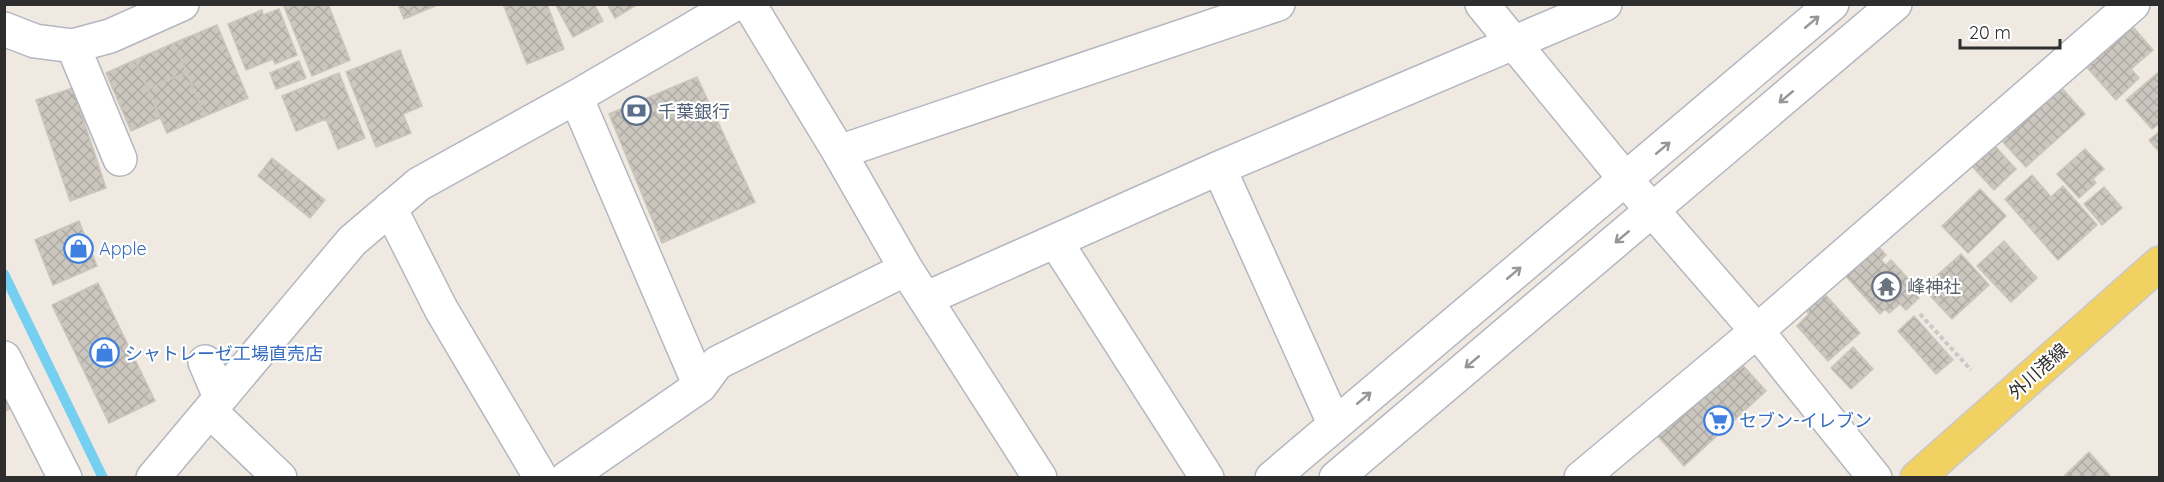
<svg xmlns="http://www.w3.org/2000/svg" width="2164" height="482" font-family="Quicksand,'Noto Sans JP',sans-serif">
<style>
.lines{fill:none;stroke-linecap:round;stroke-linejoin:round}
.stream{stroke:#75cff0;stroke-width:10}
.building{fill:url(#building-cross-hatch);stroke:#cbc5ba;stroke-width:1.5}
.minor-casing{stroke:#b4b7c1;stroke-width:36}
.major-casing{stroke:#c9c9c9;stroke-width:36}
.path{stroke:#c9c9c9;stroke-width:4;stroke-dasharray:4.5 3;stroke-linecap:butt}
.minor{stroke:#fff;stroke-width:33}
.major{stroke:#f2d163;stroke-width:33}
.oneway{stroke:#969696}
.labels{text-anchor:middle;dominant-baseline:central;stroke-width:4.5;stroke-linejoin:round;paint-order:stroke}
.service-label{font-size:18px;fill:#4e5e75;stroke:#fff;text-anchor:start}
.shop-label{font-size:18px;fill:#366cbe;stroke:#fff;text-anchor:start}
.worship-label{font-size:18px;fill:#5b616d;stroke:#fff;text-anchor:start}
.street-label{font-size:18px;fill:#2e2e2e;stroke:#fff}
</style>
<defs>
<pattern id="building-cross-hatch" width="8" height="8" patternUnits="userSpaceOnUse" patternTransform="scale(1.5)"><rect width="8" height="8" fill="#cbc7bf"/><path d="M0 0l8 8M0 8l8-8" fill="none" stroke="#afaba4"/></pattern>
</defs>
<rect width="100%" height="100%" fill="#efe9e1"/>
<g class="lines">
<path class="stream" d="M4,274L103,478"/>
</g>
<path class="building" d="M283,4H328L350,60L312,76Z
M398,4H440L404,19Z
M503,4H547L564,49L527,64Z
M555,4H594L603,21L573,37Z
M607,4H638L615,18Z
M279,9L297,55L275,64L273,59L246,70L228,24L262,10L263,15Z
M217,25L248,98L205,116L174,43Z
M2133,27L2153,50L2131,69L2139,78L2116,100L2083,63L2111,38L2115,43Z
M174,43L187,72L148,89L135,60Z
M400,50L422,106L403,114L411,133L376,147L346,72Z
M135,60L160,118L131,131L106,73Z
M299,61L306,78L276,89L270,73Z
M2160,71V123L2152,129L2126,100Z
M187,72L205,116L167,133L148,89Z
M339,73L365,138L338,149L326,119L296,131L282,96Z
M697,77L755,202L662,243L609,114Z
M2060,86L2085,114L2026,167L2000,139Z
M73,88L106,188L70,201L36,100Z
M2160,131V153L2149,140Z
M1991,142L2016,169L1994,190L1969,163Z
M2085,149L2104,169L2093,179L2096,183L2079,198L2057,174Z
M272,158L325,200L310,218L258,176Z
M2032,175L2051,197L2063,186L2097,225L2058,260L2005,199Z
M2104,187L2122,208L2102,225L2084,204Z
M1980,189L2006,216L1968,253L1942,226Z
M79,221L97,266L53,285L35,240Z
M2004,241L2037,278L2011,302L1977,266Z
M1876,244L1886,255L1881,260L1886,265L1891,260L1913,284L1909,288L1919,298L1906,310L1900,304L1889,313L1885,309L1880,314L1843,273Z
M1961,254L1989,285L1952,319L1923,288Z
M98,283L155,401L109,423L52,305Z
M1821,290L1860,333L1828,361L1797,326L1809,314L1803,307Z
M1914,316L1953,360L1936,374L1898,331Z
M1853,347L1873,369L1851,389L1831,368Z
M1738,360L1766,391L1684,466L1656,434Z
M4,381L18,404L4,412Z
M2089,452L2112,478H2062Z"/>
<g class="lines">
<defs>
<path id="minor" d="M749,4L839,152L906,269L1040,478
M1482,4L1626,180L1757,331L1875,478
M4,29L35,41L73,46L110,36L182,4
M73,46L120,159
M576,97L700,386
M839,152L1278,4
M1219,168L1334,423
M390,208L441,309L541,478
M1056,242L1207,478
M925,299L1219,168L1605,4
M4,358L65,478
M205,362L220,397
M210,411L280,478
M153,478L352,241L419,184L576,97L735,4
M567,478L700,386L717,363L906,269
M1272,478L1832,4
M1336,478L1895,4
M1581,478L1757,331L2133,4"/>
<path id="major" d="M1917,478L2160,263"/>
</defs>
<use href="#minor" class="minor-casing"/>
<use href="#major" class="major-casing"/>
<path class="path" d="M1920,314L1971,370"/>
<use href="#minor" class="minor"/>
<use href="#major" class="major"/>
</g>
<defs><path id="oneway-shaft" d="M-6 0H5M1.5-3L5.5 0L1.5 3" fill="none" stroke-width="1.6" stroke-linecap="round" stroke-linejoin="round" transform="scale(1.5)"/></defs>
<g class="oneway">
<use href="#oneway-shaft" transform="translate(1812 22) rotate(-40)"/>
<use href="#oneway-shaft" transform="translate(1786 97) rotate(140)"/>
<use href="#oneway-shaft" transform="translate(1663 148) rotate(-40)"/>
<use href="#oneway-shaft" transform="translate(1622 237) rotate(140)"/>
<use href="#oneway-shaft" transform="translate(1514 273) rotate(-40)"/>
<use href="#oneway-shaft" transform="translate(1472 362) rotate(140)"/>
<use href="#oneway-shaft" transform="translate(1364 398) rotate(-40)"/>
</g>
<defs>
<symbol id="bank-ring" viewBox="-11 -11 22 22"><circle r="9.5" fill="#fff" stroke="#5c6f8a" stroke-width="1.5"/><path d="M-6-4H6V4H-6ZM0-2.3a2.3 2.3 0 1 0 0 4.6a2.3 2.3 0 1 0 0-4.6Z" fill="#5c6f8a"/></symbol>
<symbol id="shop-ring" viewBox="-11 -11 22 22"><circle r="9.5" fill="#fff" stroke="#3f7fe0" stroke-width="1.5"/><path d="M-5-2.5h2.3a2.7 3.5 0 0 1 5.4 0H5L5.5 6h-11ZM-1.5-2.5h3a1.5 2.3 0 0 0-3 0Z" fill="#3f7fe0"/></symbol>
<symbol id="temple-ring" viewBox="-11 -11 22 22"><circle r="9.5" fill="#fff" stroke="#6b7280" stroke-width="1.5"/><path d="M0-6L5-2H3V0L6.5 2.5H4V6H1.5V3h-3V6H-4V2.5H-6.5L-3 0V-2H-5Z" fill="#6b7280"/></symbol>
<symbol id="supermarket-ring" viewBox="-11 -11 22 22"><circle r="9.5" fill="#fff" stroke="#3f7fe0" stroke-width="1.5"/><path d="M-6-5.5h2.5l.6 2H6L4.5 2H-2.5L-4.4-4H-6ZM-1.5 3.2a1.3 1.3 0 1 0 .1 0ZM3 3.2a1.3 1.3 0 1 0 .1 0Z" fill="#3f7fe0"/></symbol>
</defs>
<g fill-rule="evenodd">
<use href="#bank-ring" x="620" y="94" width="33" height="33"/>
<use href="#shop-ring" x="62" y="232" width="33" height="33"/>
<use href="#temple-ring" x="1870" y="270" width="33" height="33"/>
<use href="#shop-ring" x="88" y="336" width="33" height="33"/>
<use href="#supermarket-ring" x="1702" y="404" width="33" height="33"/>
</g>
<g class="labels">
<g class="service-label">
<text x="658" y="111">千葉銀行</text>
</g>
<g class="shop-label">
<text x="99" y="248">Apple</text>
<text x="125" y="353">シャトレーゼ工場直売店</text>
<text x="1739" y="420">セブン-イレブン</text>
</g>
<g class="worship-label">
<text x="1907" y="286">峰神社</text>
</g>
<g class="street-label">
<text transform="translate(2038 371) rotate(-42)">外川港線</text>
</g>
</g>
<rect width="2164" height="482" fill="none" stroke="#2e2e2e" stroke-width="12"/>
<path d="M1960 39v9h100v-9" fill="none" stroke="#2e2e2e" stroke-width="3"/>
<text x="1969" y="39" font-size="18" fill="#2e2e2e" stroke="#ffffff" stroke-width="4.5" paint-order="stroke">20 m</text>
</svg>
